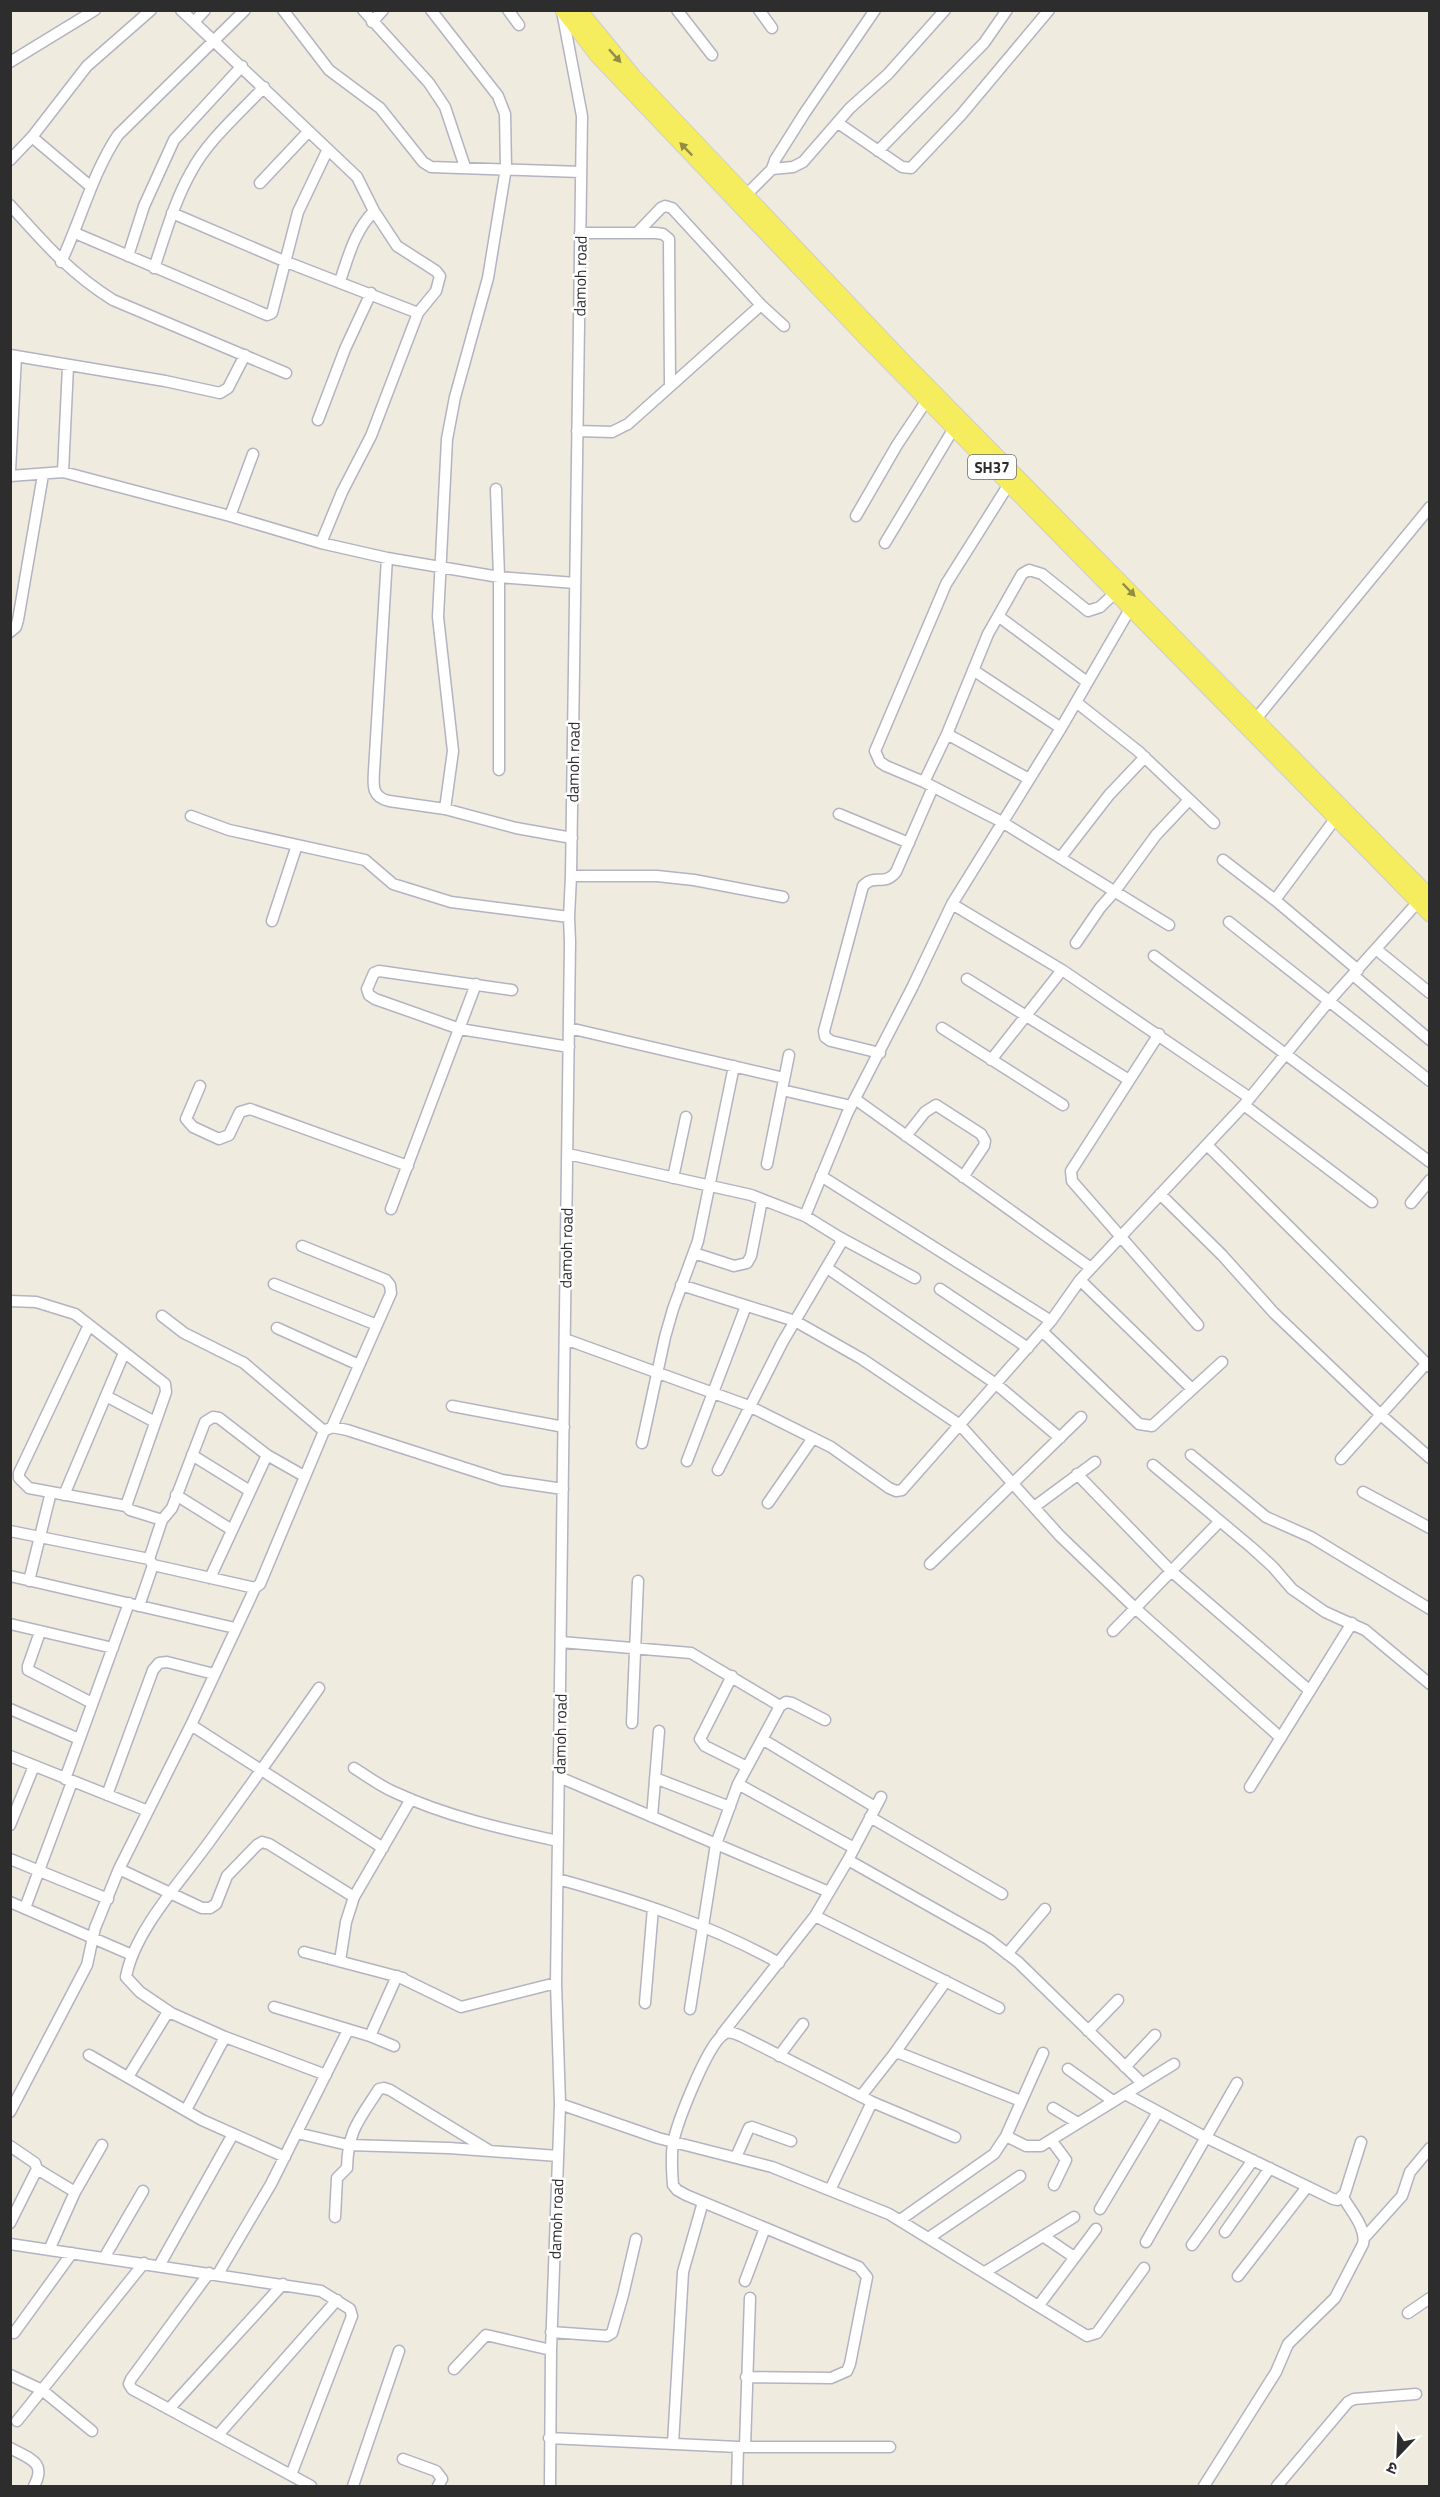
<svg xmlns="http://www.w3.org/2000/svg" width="1440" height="2497" font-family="'Titillium Web','Noto Sans Devanagari',sans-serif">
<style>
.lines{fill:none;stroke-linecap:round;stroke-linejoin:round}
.street-casing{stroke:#b3b3c1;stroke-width:13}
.primary-casing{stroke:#cdcdcd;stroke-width:17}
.street{stroke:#fff;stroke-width:10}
.primary{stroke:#f5ed5e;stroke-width:15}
.oneway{fill:#918d46}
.labels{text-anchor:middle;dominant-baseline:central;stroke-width:5;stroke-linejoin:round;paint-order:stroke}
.shield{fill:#fff;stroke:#6c6c6c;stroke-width:1.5}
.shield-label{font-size:15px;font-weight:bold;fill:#2d2d2d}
.street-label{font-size:16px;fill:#2d2d2d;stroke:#fff}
</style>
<rect width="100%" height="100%" fill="#efebdf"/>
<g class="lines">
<defs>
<path id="street" d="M181,10L357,177L374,211L397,246L436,271L440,276L436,291L418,313L371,436L342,492L321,543
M283,10L329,70L380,108L423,162L431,167L581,172
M363,10L429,83L445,107L465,167
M431,10L498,96L505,114L506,168L488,278L455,397L447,439L438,617L453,751L445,809
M508,10L519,25
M677,10L712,55
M759,10L772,28
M194,22L205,10
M372,22L383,10
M10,62L95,10
M838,123L902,167L911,168L961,115L1049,10
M32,137L90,186
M878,151L984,43L1007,10
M10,160L32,137L87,66L151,10
M772,169L793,167L803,162L850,108L888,74L945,10
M260,183L308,132
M746,195L772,169L775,160L804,114L875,10
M10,205C43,242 71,274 113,300L286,373
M172,213L284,261L418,313
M75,233L267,315L272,313L298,212L327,151
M580,233H656L663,234L669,239L670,386
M637,233L661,208L665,206L672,208L761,305L784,326
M128,256L144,206L174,140L242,66
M61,262C81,220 92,174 118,135L245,10
M154,268C165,236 174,202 191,172C208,140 239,114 264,87
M340,281C349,255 354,232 374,211
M10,355L165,381L220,393L228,388L245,355
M318,420L345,349L371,293
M577,431L612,432L628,424L761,305
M10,471L16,356
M63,472L68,366
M10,476L63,472L230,516L321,543L387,558L499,577L575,583
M1009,484L946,584L875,751L880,762L886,766L924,782L1002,822L1169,925
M496,489L499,577V770
M230,516L253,454
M856,516L897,445L927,400
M885,543L954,428
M387,558L374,771C373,786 372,797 389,801L445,809L516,828L572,838
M998,616L1087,682
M10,632L16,627L18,620L43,475
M973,670L1061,728
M1076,702L1138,751L1214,823
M1255,720L1430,507
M947,734L1029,779
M924,782L947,734L988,634L1022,574L1029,570L1042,574L1088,611L1100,607L1115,593
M839,814L909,843
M191,816L229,830L365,860L393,884L451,902L569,917
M1061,857L1109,795L1145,757
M1223,860L1275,900L1358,970
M571,876H657L694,880L783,897
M1275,900L1335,819
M952,904L1062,970L1250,1098
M272,921L297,845
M1229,922L1430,1081
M1076,943L1100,908L1115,891L1156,835L1189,800
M1377,950L1430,993
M1154,956L1430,1162
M1353,975L1430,1040
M967,979L1129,1080
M512,990L379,971L374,973L367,989L369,995L375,999L460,1029L569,1047
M569,1028L784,1078
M942,1028L1063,1105
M1159,1034L1071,1171L1072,1181L1198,1325
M880,1053L831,1041L825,1037L824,1031L863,886C875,873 884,887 896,872L933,787
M991,1060L1062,970
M200,1086L186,1119L193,1127L219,1139L229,1135L240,1112L250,1109L408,1166
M782,1090L851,1106
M855,1099L1091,1268
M1244,1105L1372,1202
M906,1136L925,1112L936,1105L981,1134L985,1141L984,1146L963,1177
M1207,1145L1430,1367
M568,1154L751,1195L805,1216L839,1237L841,1243L838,1248L782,1343L718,1470
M767,1164L789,1055
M821,1176L1051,1321
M673,1178L686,1117
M1160,1194L1222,1255L1274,1313L1381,1415L1430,1458
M1411,1203L1430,1180
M391,1209L476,984
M805,1216L847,1114L913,986L952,904L1061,728L1130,609
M839,1237L915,1278
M302,1246L386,1280L390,1285L391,1293L332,1427
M694,1253L734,1266L747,1263L751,1256L762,1200
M827,1268L996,1384L1060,1438
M1080,1280L1192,1389
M274,1284L377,1325
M681,1285L795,1321L862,1359L960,1425L1060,1536L1135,1608L1281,1738
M940,1289L1028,1348
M10,1301L36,1302L75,1314L165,1384L166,1392L126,1506L130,1510L162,1520L149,1559L153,1565L255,1588L260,1584L324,1431L332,1427L347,1430L502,1480L563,1489
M162,1316L184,1333L244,1363L324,1431
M89,1325L19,1473V1478L29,1488L126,1506
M277,1328L359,1365
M1042,1331L1139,1424L1152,1426L1222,1362
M565,1339L749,1406L831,1447L889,1488L896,1491L902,1490L1051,1321L1080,1280L1244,1105L1329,1001L1418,902
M106,1396L155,1422
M452,1406L564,1427
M642,1443L665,1337L673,1309L698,1241L734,1066
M192,1455L250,1491
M1191,1455L1266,1517L1311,1537L1430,1609
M1341,1459L1426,1364
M687,1461L746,1306
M1153,1465L1251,1547L1273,1567L1292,1589L1325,1612L1365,1630L1430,1684
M1077,1474L1171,1571L1310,1691
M1363,1492L1430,1528
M64,1495L124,1353
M176,1495L232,1530
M768,1503L813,1438
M1034,1507L1095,1462
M162,1520L172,1508L205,1422L213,1417L219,1418L267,1455L304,1476
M10,1531L149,1559
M930,1564L1081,1417
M10,1576L235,1628
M210,1578L267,1455
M29,1581L51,1492
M139,1606L153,1565
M10,1624L113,1648
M1113,1631L1220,1521
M40,1632L28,1666V1670L92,1703
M561,1642L691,1653L780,1706
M732,1676L700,1739L705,1746L747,1767
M10,1709L79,1739
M632,1723L638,1581
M191,1725L383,1848
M762,1739L875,1807
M10,1756L148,1811
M354,1768C367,1776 380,1786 394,1792C445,1816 503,1829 558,1841
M559,1777L829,1892
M655,1778L730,1807
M65,1779L129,1603
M738,1784L854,1848
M1250,1787L1352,1623
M107,1795L153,1670L159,1663L167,1662L214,1674
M652,1817L659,1731
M870,1817L1002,1894
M10,1825L34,1766
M10,1859L108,1899
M848,1860L988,1939L1018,1962L1142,2083
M119,1869L202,1908H210L216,1904L227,1876L257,1845L262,1842L269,1844L354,1897
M558,1879C634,1900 709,1924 779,1963
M10,1902L132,1955
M25,1908L72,1782
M815,1916L999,2008
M304,1952L403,1978
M1007,1954L1045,1909
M340,1961L346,1922L354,1897L411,1799
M645,2003L653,1908
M274,2007L370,2036L394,2046
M690,2009L716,1844L738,1784L780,1706L786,1702L792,1703L825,1720
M171,2013L140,1992L126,1977C134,1932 180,1882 207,1845C245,1793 282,1741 319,1688
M1088,2031L1118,2000
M722,2034L815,1916L848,1860L881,1797
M370,2036L397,1976L461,2007L556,1983
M894,2054L946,1981
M89,2055L202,2120L285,2157
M779,2056L803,2024
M1125,2067L1155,2035
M1068,2069L1113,2101
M128,2077L166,2015L171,2013L225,2037L326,2075
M1125,2094L1205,2137L1333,2199L1338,2200L1345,2193L1361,2142
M861,2096L894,2054L899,2053L1021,2101
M560,2104L658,2138L772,2167L889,2214L1087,2336L1097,2333L1144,2268
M1053,2108L1078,2123
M186,2110L225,2037
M10,2112L87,1965L95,1928L119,1869L191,1725L255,1588
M297,2133L348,2145L449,2148L558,2156
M1006,2136L1026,2146H1041L1174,2064
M1051,2140L1066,2160L1054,2185
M10,2146L35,2163L37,2169L10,2223
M736,2157L749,2128L752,2127L791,2141
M37,2169L75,2192
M830,2190L872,2102
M1100,2209L1158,2112
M335,2217L337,2178L347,2168C348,2130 359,2120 379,2089L384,2088L390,2090L490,2151
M900,2220L994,2154L1006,2136L1043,2053
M1225,2232L1270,2168
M1043,2236L1074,2257
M930,2237L1020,2176
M1365,2237L1402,2196L1410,2172L1430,2148
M1146,2242L1237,2083
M10,2244L321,2291L350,2309L352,2316L291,2475
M1192,2245L1253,2160
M49,2250L75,2192L102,2145
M104,2258L143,2191
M159,2266L233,2134
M985,2272L1074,2217
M209,2273L131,2379L129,2384L132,2389L311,2486
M218,2274L271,2184L348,2030
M1238,2276L1307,2187
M745,2281L765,2228
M1039,2305L1096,2229
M1408,2313L1430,2298
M551,2332L607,2336L612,2333L623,2295L636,2239
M14,2333L72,2253
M454,2369L486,2335L551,2350
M10,2375L42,2390L92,2431
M746,2377L831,2378L847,2371L850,2364L867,2277L859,2267L686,2195L677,2190L673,2185C672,2172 671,2156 673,2143C677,2123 707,2045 724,2034C730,2030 735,2034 741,2036L872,2102L955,2137
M169,2409L283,2284
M17,2421L144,2263
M218,2435L337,2300
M549,2438L738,2447H890
M673,2444L683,2272L703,2202
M745,2447L750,2298
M10,2448C30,2459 47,2462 34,2486
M403,2459L436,2471L442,2479L438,2486
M353,2486L399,2351
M550,2486L551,2350L560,2104L556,1983L570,942L569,917L571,876L582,116L562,11
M737,2486L738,2447
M1204,2486L1276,2372L1288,2344L1335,2298L1363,2244C1367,2228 1350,2210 1343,2197
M1277,2486L1348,2402L1354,2399L1416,2394"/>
<path id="primary" d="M563,10L597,55L867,339L1430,914
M579,10L633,76L904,362L1430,897"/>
</defs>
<use href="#street" class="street-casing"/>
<use href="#primary" class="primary-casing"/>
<use href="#street" class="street"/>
<use href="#primary" class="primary"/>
</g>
<defs><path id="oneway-solid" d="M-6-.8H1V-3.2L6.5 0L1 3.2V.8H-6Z" transform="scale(1.5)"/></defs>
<g class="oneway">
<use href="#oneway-solid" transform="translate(615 56) rotate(48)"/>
<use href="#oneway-solid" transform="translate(686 149) rotate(-134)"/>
<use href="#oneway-solid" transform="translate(1129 590) rotate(46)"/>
</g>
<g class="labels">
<rect class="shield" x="968" y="455" width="48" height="24" rx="4.5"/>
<g class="shield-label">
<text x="992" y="467">SH37</text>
</g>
<g class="street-label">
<text transform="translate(580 276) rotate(-89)">damoh road</text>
<text transform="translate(573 762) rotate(-89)">damoh road</text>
<text transform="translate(566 1248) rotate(-89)">damoh road</text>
<text transform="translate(560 1734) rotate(-89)">damoh road</text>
<text transform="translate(556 2219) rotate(-88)">damoh road</text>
</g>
</g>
<rect width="1440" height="2497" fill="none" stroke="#2d2d2d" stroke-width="24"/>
<g transform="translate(1398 2455) rotate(203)" stroke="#ffffff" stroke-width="4.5" paint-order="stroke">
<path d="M0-4.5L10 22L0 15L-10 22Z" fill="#2d2d2d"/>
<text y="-9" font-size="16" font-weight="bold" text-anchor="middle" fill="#2d2d2d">उ</text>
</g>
</svg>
